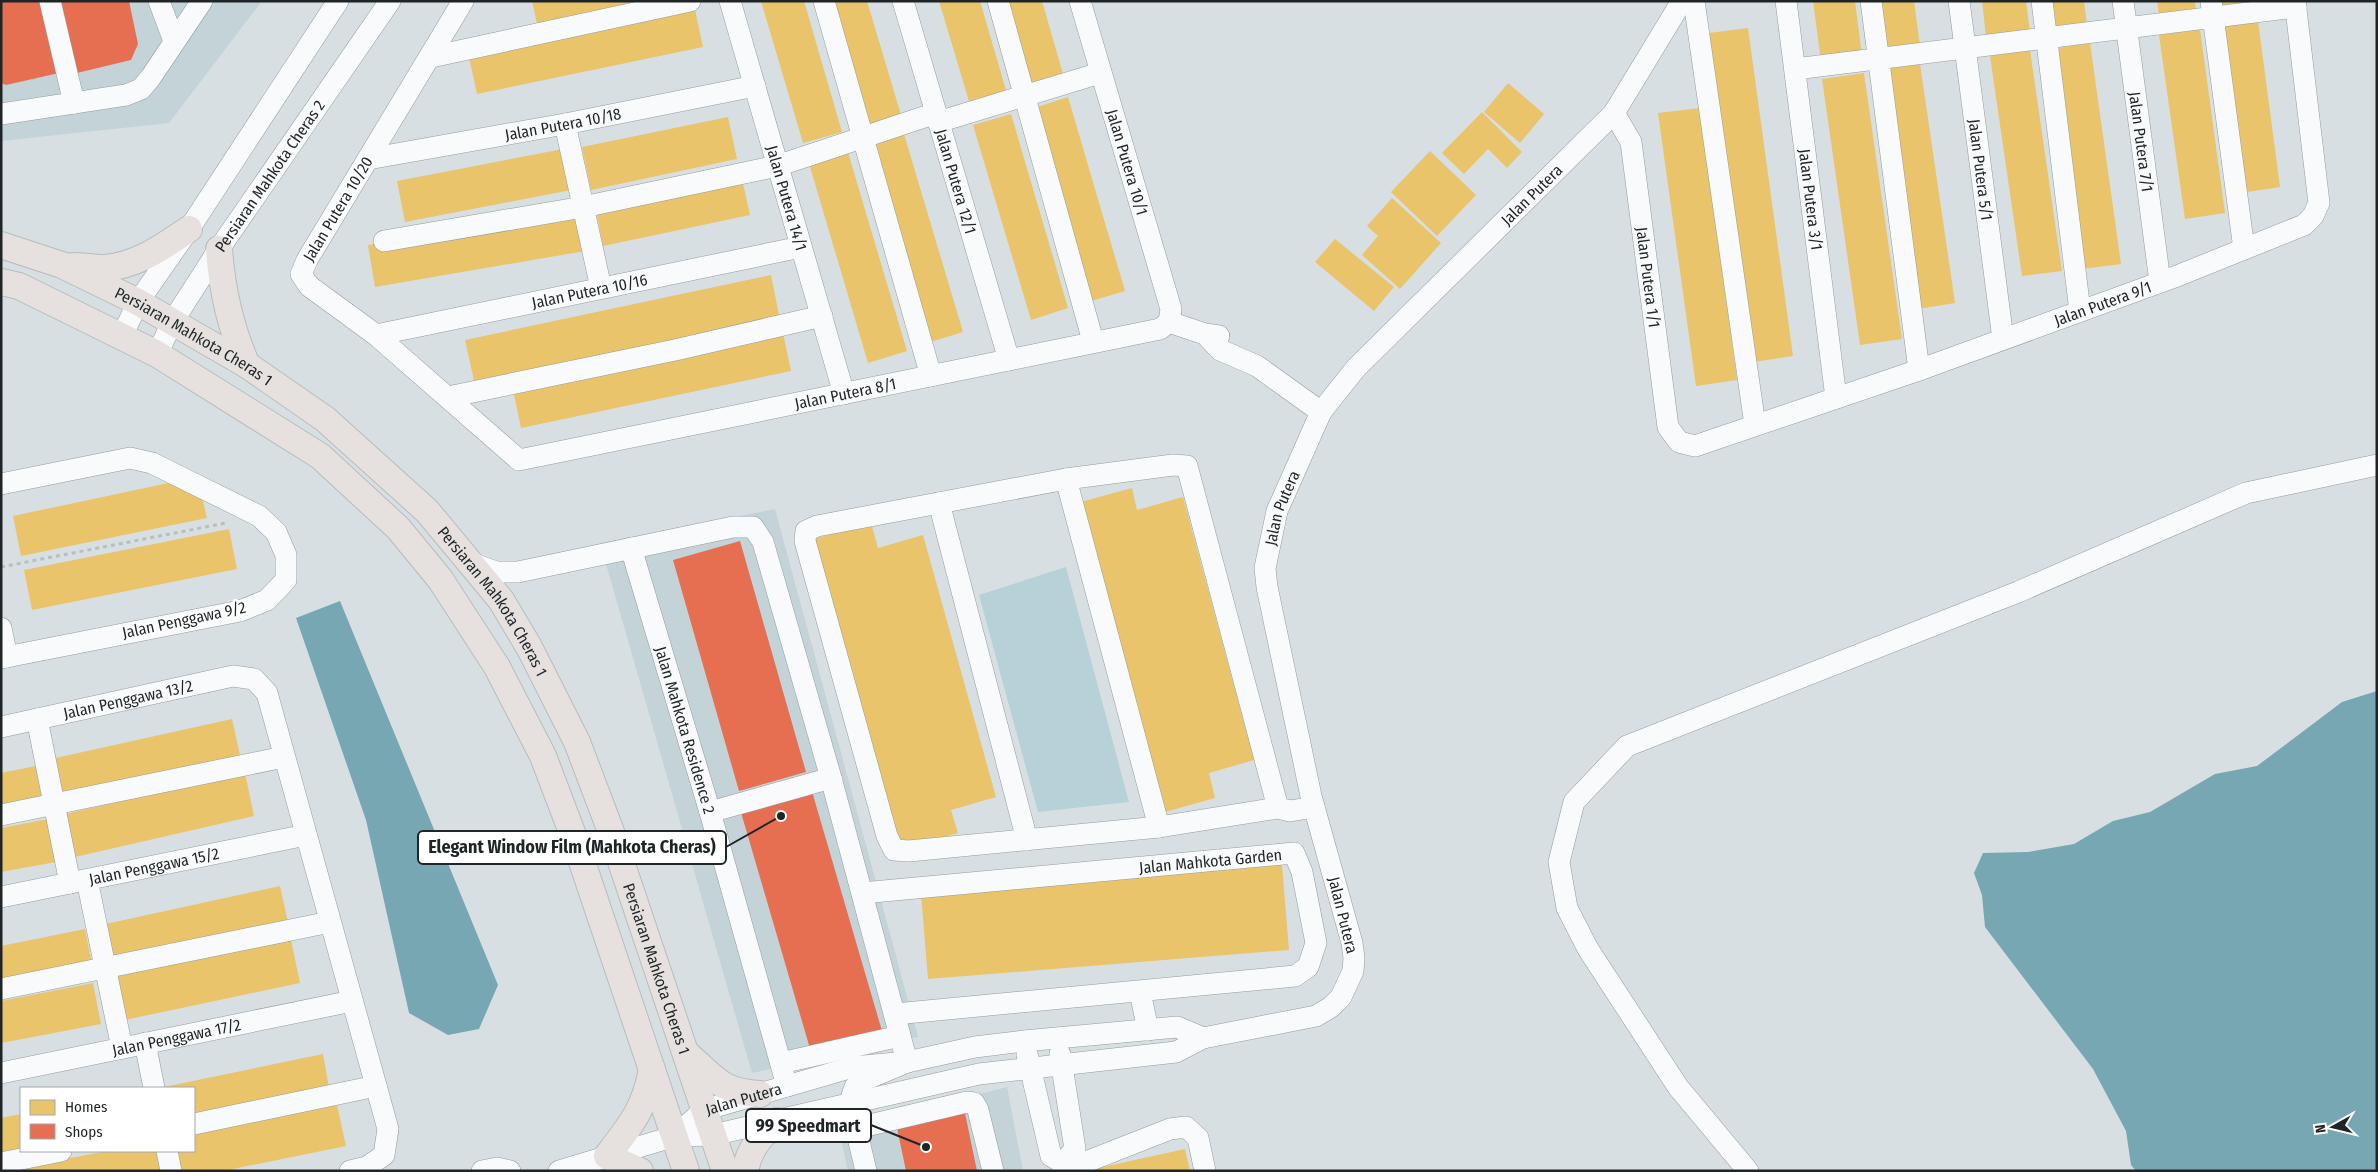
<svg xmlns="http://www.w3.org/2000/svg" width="2378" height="1172" font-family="'Fira Sans Condensed',sans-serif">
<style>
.built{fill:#c3d3d8}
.green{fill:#b7d1d9}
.water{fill:#78a7b4}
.homes{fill:#e9c46a}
.shops{fill:#e76f51}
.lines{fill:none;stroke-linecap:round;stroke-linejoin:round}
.minor-casing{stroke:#959b9e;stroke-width:22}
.major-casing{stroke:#b7bcbd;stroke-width:28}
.path{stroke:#babebf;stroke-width:3;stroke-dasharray:4 4;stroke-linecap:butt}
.minor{stroke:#f9fafb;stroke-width:21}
.major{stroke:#e6e1df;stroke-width:26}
.labels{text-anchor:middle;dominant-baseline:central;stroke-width:5;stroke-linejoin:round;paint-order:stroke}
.street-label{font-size:16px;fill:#1f2527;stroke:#fff}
.leader{fill:none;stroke:#1f2527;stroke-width:2}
.callout-dot{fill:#1f2527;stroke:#fff;stroke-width:2}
.callout{fill:#fff;stroke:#1f2527;stroke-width:2}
.callout-label{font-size:18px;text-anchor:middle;font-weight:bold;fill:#1f2527}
</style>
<rect width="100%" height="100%" fill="#d7dfe2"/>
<path class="built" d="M1,1H262L169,123L1,141Z
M775,509L918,1037L752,1073L600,543Z
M1007,1087L1023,1171H848L839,1130Z"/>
<path class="green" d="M1066,567L1129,802L1038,812L979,595Z"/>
<path class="water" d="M340,601L498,985L479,1029L448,1035L409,1013L366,820L296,618Z
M2377,691V1171H2136L2131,1165L2126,1131L2093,1069L1985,927L1982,895L1974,873L1983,853L2028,852L2074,844L2113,821L2150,812L2215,774L2257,766L2342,702Z"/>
<path class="homes" d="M532,1H638V2L537,24Z
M761,1H804L842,132L803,143Z
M829,1H867L901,115L866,126Z
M939,1H980L1008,97L971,108Z
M1002,1H1042L1065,81L1028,92Z
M1813,1H1855L1862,56L1821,61Z
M1875,1H1914L1920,46L1882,51Z
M1982,1H2026L2030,32L1986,37Z
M2045,1H2084L2087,24L2048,29Z
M2157,1H2195L2196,11L2159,15Z
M2217,1H2245V2L2218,6Z
M694,5L703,47L477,94L468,53Z
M2258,21L2280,187L2241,193L2219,26Z
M1748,28L1793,356L1754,362L1709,33Z
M2200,29L2225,213L2185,219L2159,35Z
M2090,43L2121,264L2082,269L2051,49Z
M2030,50L2062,271L2022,276L1990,56Z
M1920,64L1955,303L1918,309L1883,69Z
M1864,73L1902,339L1860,345L1822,79Z
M1508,83L1544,114L1520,143L1484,112Z
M1068,97L1125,291L1088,302L1031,109Z
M1700,108L1737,380L1696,386L1658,113Z
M1482,112L1522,152L1507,168L1488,149L1464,174L1442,153Z
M1011,114L1068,308L1031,320L973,125Z
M728,117L737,159L591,190L582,147Z
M904,134L963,332L927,343L868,144Z
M563,149L571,190L405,222L397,181Z
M847,149L907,351L868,363L808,160Z
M1430,151L1476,195L1437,236L1391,192Z
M742,179L750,215L603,246L596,210Z
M1392,198L1441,243L1400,289L1362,255L1378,236L1367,226Z
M579,210L585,251L375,287L368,245Z
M1335,239L1394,287L1374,311L1315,262Z
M771,275L780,320L475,385L465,340Z
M783,333L791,371L521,428L513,390Z
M178,481L203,501L207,518L21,556L13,516Z
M1132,488L1137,510L1183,497L1254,760L1209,773L1215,798L1161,813L1077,503Z
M871,523L878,548L923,535L996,797L951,810L958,833L901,849L814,539Z
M229,529L237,569L32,610L24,570Z
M232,719L241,760L60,800L51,759Z
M36,766L44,804L1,813V773Z
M245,773L254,816L75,857L65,814Z
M48,819L56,862L1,872V828Z
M1282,865L1289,950L928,979L921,894Z
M280,886L289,927L110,965L101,925Z
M85,929L93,969L1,987V946Z
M291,940L300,983L120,1021L111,977Z
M93,983L101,1024L1,1043V1001Z
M323,1054L330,1093L194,1120V1088H159Z
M337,1105L346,1146L223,1171H180L176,1151H194V1134Z
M21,1114V1151L1,1156V1118Z
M1185,1149L1190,1171H1089V1170Z
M107,1151H159L162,1171H2Z"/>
<path class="shops" d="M1,1H43L59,73L6,85L1,83Z
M61,1H129L138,44L131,60L77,73Z
M740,541L806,772L739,791L673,560Z
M811,788L882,1031L811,1052L740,809Z
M965,1113L977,1171H906L897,1128Z"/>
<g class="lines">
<defs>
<g id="minor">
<path d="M50,1L74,103"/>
<path d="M159,1L174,41"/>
<path id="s1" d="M463,1L307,260L301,274L309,286L376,335L519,460L1160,329L1169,322"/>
<path id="s2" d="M730,1L844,394"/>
<path d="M824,1L931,376"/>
<path id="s3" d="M903,1L1009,360"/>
<path d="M998,1L1093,341"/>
<path id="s4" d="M1080,1L1171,309L1169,322"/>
<path d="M1694,1L1755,425"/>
<path id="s5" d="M1786,1L1836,398"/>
<path d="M1871,1L1919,370"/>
<path id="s6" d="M1959,1L2003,339"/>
<path d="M2042,1L2080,311"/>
<path id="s7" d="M2123,1L2160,282"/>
<path d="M2211,1L2244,249"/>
<path d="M431,57L690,1"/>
<path d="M1795,69L2296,7"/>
<path id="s8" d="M1614,113L1631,142L1668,427L1679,442L1695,446L1919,370L2172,278L2304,225L2313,216L2319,203L2295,1"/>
<path d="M1,114L126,95L141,89L151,77L202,1"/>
<path d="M938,122L1100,73"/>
<path d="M565,124L601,288"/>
<path id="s9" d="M368,159L565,124L755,86"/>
<path d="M384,241L583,207L777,166L936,113"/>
<path d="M1169,322L1205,334L1219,336"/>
<path d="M1205,334L1220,350L1257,366L1321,412"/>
<path id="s10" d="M376,335L801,247"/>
<path d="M122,336L138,302L189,229L338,1"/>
<path id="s11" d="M157,354L173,321L219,249L390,1"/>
<path d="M448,397L675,350L822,316"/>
<path d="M1066,479L1159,827"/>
<path d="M1,484L130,458L152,463L259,516L276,532L286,555V580L267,600L240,611L1,658"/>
<path d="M939,503L1027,840"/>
<path id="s12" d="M631,548L710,812L787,1086"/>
<path d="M471,563L496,572H518L733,527H753L763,542L831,778L907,1062L864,1080L855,1087L849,1104"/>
<path d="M1,628L7,657"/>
<path d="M37,719L70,883"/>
<path id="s13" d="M1,727L233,676L254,679L267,693L388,1129L384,1155L367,1167L350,1171"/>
<path d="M1278,808L1187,466L1173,465L1066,479L817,526L806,531L805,541L887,836L894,850L909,851L1159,827L1278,808L1290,811L1314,807"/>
<path d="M710,812L831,778"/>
<path d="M1,815L284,757"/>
<path d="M87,880L122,1048"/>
<path id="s14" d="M862,893L1294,853L1302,872L1316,943L1308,967L1295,976L895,1014"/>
<path id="s15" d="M1,897L306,835"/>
<path d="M1,989L330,922"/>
<path d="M1140,992L1148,1030"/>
<path d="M145,1043L154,1088"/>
<path d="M1027,1054L1051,1156L1063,1163L1065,1169"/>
<path d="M1060,1054L1075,1149L1063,1163"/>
<path d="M781,1063L900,1036"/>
<path id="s16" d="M1,1073L352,1001"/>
<path d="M853,1116L866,1171"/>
<path d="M194,1124L376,1086"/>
<path d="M857,1128L967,1102L974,1103L978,1110L993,1171"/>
<path id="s17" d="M675,1136L704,1110L853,1067L907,1062L975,1047L1024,1041L1177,1027L1203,1038"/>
<path d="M167,1151L171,1171"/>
<path d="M1,1163L61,1151"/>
<path d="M482,1171L497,1168L510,1171"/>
<path id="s18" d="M559,1171L675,1136L713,1135L979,1074L1176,1052L1203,1038L1316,1016L1331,1007L1341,997L1353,971L1354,958L1352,943L1311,796L1267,587L1265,568L1277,511L1321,412L1356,368L1614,113L1682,1"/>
<path d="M1063,1171L1170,1129L1186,1127L1198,1138L1205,1171"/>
<path d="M1748,1171L1678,1087L1588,949L1567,908L1559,862L1574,802L1627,746L2018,592L2246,493L2377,465"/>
</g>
<g id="major">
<path id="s19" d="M1,245L62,265L138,302L247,365L325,419L427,511L501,600L529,647L577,742L610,829L725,1171"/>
<path d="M219,249C222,291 230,327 247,365"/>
<path d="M73,266C83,266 94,268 104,268C137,266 164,246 189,229"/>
<path d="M1,282L19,286L157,354L320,456L398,528L440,579L497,667L543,756L573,835L686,1171"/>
<path d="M687,1054C715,1078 720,1092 760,1094"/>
<path d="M640,1171L607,1156C631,1125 645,1108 652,1069"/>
<path d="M745,1171C749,1148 761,1136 777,1121"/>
</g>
</defs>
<use href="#minor" class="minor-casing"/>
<use href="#major" class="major-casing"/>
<path class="path" d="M1,567L226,523"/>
<use href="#minor" class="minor"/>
<use href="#major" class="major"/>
</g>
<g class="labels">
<g class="street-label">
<text stroke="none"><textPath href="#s9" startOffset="198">Jalan Putera 10/18</textPath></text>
<text stroke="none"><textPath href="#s7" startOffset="142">Jalan Putera 7/1</textPath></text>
<text stroke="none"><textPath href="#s4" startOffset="168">Jalan Putera 10/1</textPath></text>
<text stroke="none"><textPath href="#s6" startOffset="170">Jalan Putera 5/1</textPath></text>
<text stroke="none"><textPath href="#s11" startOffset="211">Persiaran Mahkota Cheras 2</textPath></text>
<text stroke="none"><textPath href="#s3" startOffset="188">Jalan Putera 12/1</textPath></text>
<text stroke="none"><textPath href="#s18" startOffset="1719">Jalan Putera</textPath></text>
<text stroke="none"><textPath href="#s2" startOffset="205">Jalan Putera 14/1</textPath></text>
<text stroke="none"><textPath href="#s5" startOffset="200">Jalan Putera 3/1</textPath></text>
<text transform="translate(338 209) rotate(-59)">Jalan Putera 10/20</text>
<text stroke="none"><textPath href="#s8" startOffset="170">Jalan Putera 1/1</textPath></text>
<text stroke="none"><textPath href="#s10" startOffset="218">Jalan Putera 10/16</textPath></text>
<text stroke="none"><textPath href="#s8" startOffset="788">Jalan Putera 9/1</textPath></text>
<text stroke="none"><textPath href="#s19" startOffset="214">Persiaran Mahkota Cheras 1</textPath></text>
<text stroke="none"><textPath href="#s1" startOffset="938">Jalan Putera 8/1</textPath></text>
<text stroke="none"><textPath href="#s18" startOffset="1312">Jalan Putera</textPath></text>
<text stroke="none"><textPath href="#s19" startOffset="619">Persiaran Mahkota Cheras 1</textPath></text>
<text transform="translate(184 620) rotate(-12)">Jalan Penggawa 9/2</text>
<text stroke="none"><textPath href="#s13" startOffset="130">Jalan Penggawa 13/2</textPath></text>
<text stroke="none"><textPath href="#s12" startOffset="190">Jalan Mahkota Residence 2</textPath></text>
<text stroke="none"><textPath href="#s14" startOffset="350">Jalan Mahkota Garden</textPath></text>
<text stroke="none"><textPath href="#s15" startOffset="156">Jalan Penggawa 15/2</textPath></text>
<text transform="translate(1343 915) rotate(76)">Jalan Putera</text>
<text stroke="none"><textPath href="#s19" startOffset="1024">Persiaran Mahkota Cheras 1</textPath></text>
<text stroke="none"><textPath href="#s16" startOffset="179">Jalan Penggawa 17/2</textPath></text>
<text stroke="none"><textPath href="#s17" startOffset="80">Jalan Putera</textPath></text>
</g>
</g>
<path class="leader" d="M781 816L726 847M926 1147L871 1125"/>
<g class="callout-dot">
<circle cx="781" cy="816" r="5"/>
<circle cx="926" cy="1147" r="5"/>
</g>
<g class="callout">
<rect x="418" y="831" width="308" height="33" rx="5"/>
<rect x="746" y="1109" width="125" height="33" rx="5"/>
</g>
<g class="callout-label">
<text x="572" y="853">Elegant Window Film (Mahkota Cheras)</text>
<text x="808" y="1132">99 Speedmart</text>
</g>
<rect width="2378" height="1172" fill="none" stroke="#1f2527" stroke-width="5"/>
<rect x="20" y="1087" width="175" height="65" fill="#ffffff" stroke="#a5a8a9"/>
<rect x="30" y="1100" width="25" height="15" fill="#e9c46a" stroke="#a5a8a9"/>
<text x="65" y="1112" font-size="15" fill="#1f2527">Homes</text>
<rect x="30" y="1124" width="25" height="15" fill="#e76f51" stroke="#a5a8a9"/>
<text x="65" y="1137" font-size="15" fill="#1f2527">Shops</text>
<g transform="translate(2333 1127) rotate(262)" stroke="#ffffff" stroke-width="4" paint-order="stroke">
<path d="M0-4L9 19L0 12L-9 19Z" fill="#1f2527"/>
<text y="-8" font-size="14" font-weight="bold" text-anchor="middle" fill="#1f2527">N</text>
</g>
</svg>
